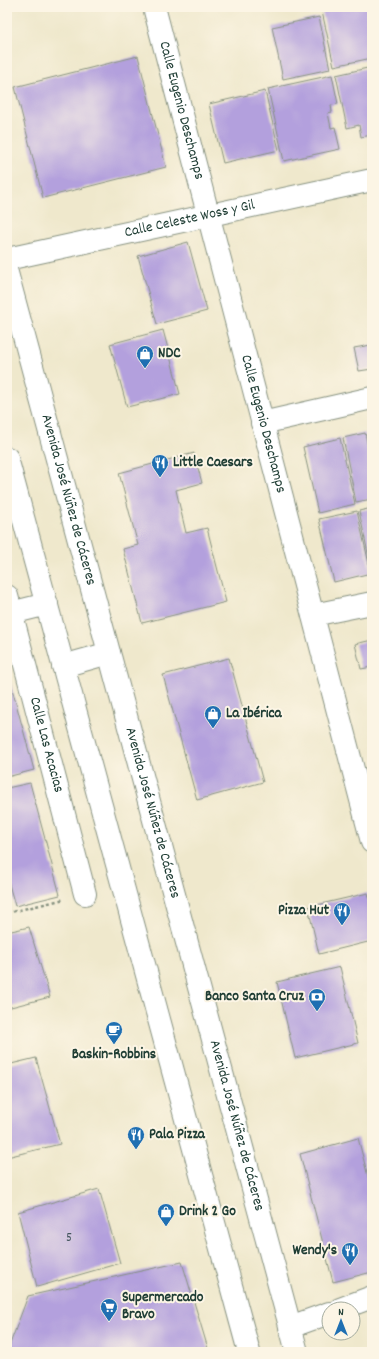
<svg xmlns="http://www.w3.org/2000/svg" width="379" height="1359" font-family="Dekko,sans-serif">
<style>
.building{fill:#b3a0dd}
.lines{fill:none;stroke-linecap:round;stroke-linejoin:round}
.minor-casing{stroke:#879280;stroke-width:24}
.major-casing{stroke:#879280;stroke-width:24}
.path{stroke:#879280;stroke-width:2.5;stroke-dasharray:3 3;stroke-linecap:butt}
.minor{stroke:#fff;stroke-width:22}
.major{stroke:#fff;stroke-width:22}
.labels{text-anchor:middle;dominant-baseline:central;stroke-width:4;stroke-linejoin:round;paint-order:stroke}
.number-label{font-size:13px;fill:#44565e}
.street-label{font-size:15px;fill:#1f3d34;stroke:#fcf5e5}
.poi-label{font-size:15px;font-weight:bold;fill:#1f3d34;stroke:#fcf5e5;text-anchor:start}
</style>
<rect width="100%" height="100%" fill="#fcf5e5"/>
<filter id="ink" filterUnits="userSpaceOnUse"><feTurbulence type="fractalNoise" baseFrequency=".025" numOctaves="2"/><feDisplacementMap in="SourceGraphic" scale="8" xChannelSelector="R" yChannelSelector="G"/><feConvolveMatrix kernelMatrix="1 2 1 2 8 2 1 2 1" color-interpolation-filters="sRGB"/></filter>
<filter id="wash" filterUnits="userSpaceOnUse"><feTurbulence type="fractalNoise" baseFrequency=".012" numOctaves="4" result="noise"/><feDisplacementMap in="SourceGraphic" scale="16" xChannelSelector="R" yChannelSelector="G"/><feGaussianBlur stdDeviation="0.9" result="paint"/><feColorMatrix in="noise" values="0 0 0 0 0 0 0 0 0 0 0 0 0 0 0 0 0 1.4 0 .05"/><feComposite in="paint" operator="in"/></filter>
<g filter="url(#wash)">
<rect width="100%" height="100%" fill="#efe8cc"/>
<g id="blocks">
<path class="building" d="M321,7H372V58L334,66Z
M319,17L330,69L283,79L272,27Z
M138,56L166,167L43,198L15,87Z
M372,67V135L361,137L359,125L347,128L336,75Z
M332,75L338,104L331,105L332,112L328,113L331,128L335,127L340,149L284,161L268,89Z
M265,91L279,150L223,163L209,104Z
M188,242L207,311L157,324L138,256Z
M163,330L180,394L127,407L110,344Z
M371,345L372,369L359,371L354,348Z
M365,433L372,466V499L356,502L343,438Z
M340,438L355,504L318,513L303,447Z
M194,453L202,483L176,490L186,533L207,528L226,602L142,623L123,549L138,545L119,473Z
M372,508V567H371L359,511Z
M357,511L371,573L334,582L319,519Z
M372,640V667L361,669L355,644Z
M229,658L263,782L197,800L163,675Z
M7,670L34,770L7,777Z
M30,783L60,895L15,906L7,877V788Z
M368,893L372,910V941L319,954L308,907Z
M29,927L50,997L7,1008V932Z
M340,967L358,1043L295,1058L277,982Z
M36,1058L60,1144L7,1157V1065Z
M358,1138L372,1192V1272L333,1282L300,1154Z
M99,1189L120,1263L37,1287L18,1212Z
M182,1262L209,1352H7L28,1296Z"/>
</g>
</g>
<g filter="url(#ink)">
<use href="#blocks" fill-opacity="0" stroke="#879280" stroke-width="1"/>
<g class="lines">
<defs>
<g id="minor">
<path id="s1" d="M154,7L372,842"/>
<path id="s2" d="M7,259L372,180"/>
<path d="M262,423L372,398"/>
<path id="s3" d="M7,596L85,894"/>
<path d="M7,614L47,604"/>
<path d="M313,615L372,603"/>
<path d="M340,1309L372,1297"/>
<path d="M290,1327L329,1313"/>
</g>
<g id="major">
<path id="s4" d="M7,273L297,1352"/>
<path d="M7,458L249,1352"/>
<path d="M63,666L109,653"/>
</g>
</defs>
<use href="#minor" class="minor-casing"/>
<use href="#major" class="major-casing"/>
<path class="path" d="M7,913L65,899"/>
<use href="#minor" class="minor"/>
<use href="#major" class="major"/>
</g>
</g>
<defs>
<symbol id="shop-pin" viewBox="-11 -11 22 30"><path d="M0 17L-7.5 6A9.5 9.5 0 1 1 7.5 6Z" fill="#1f6fb2" stroke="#fcf5e5"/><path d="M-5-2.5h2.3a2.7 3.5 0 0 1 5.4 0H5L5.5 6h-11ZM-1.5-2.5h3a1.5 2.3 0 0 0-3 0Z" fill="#fff"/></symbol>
<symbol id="restaurant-pin" viewBox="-11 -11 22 30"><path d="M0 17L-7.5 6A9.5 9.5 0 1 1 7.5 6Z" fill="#1f6fb2" stroke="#fcf5e5"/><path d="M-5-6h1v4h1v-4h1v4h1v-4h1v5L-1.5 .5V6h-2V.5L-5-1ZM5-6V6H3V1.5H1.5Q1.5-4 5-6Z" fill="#fff"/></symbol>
<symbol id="bank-pin" viewBox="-11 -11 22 30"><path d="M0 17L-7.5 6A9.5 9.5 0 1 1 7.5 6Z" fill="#1f6fb2" stroke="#fcf5e5"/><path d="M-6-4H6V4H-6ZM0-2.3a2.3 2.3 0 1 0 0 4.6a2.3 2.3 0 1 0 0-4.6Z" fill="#fff"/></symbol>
<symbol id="cafe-pin" viewBox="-11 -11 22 30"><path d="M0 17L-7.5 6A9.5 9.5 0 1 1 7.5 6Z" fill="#1f6fb2" stroke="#fcf5e5"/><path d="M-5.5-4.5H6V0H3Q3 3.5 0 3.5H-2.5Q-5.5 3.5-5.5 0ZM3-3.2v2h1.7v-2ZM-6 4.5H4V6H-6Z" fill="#fff"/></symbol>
<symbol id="supermarket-pin" viewBox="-11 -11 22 30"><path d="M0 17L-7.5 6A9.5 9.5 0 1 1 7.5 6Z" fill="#1f6fb2" stroke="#fcf5e5"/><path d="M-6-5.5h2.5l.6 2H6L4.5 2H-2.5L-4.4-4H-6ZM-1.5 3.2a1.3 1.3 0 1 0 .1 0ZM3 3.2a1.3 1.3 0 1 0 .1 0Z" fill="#fff"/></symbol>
</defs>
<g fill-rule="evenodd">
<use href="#shop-pin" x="135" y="344" width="20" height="27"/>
<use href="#restaurant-pin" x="150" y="453" width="20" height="27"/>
<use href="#shop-pin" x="203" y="704" width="20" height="27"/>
<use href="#restaurant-pin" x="332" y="901" width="20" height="27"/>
<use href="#bank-pin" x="307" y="987" width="20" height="27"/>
<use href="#cafe-pin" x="104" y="1020" width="20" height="27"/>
<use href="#restaurant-pin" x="126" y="1125" width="20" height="27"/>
<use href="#shop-pin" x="156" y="1202" width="20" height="27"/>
<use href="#restaurant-pin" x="340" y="1241" width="20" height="27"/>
<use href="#supermarket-pin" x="99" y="1297" width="20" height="27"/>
</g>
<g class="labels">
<g class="number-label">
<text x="69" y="1238">5</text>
</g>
<g class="street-label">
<text stroke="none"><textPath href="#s1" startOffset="107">Calle Eugenio Deschamps</textPath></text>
<text stroke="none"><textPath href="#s2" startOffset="187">Calle Celeste Woss y Gil</textPath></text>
<text stroke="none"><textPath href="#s1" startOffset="431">Calle Eugenio Deschamps</textPath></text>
<text stroke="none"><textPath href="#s4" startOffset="235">Avenida José Núñez de Cáceres</textPath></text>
<text stroke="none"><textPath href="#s3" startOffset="154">Calle Las Acacias</textPath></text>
<text stroke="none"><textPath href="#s4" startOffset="559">Avenida José Núñez de Cáceres</textPath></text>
<text stroke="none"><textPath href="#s4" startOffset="883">Avenida José Núñez de Cáceres</textPath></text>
</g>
<g class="poi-label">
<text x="158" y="354">NDC</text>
<text x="173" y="463">Little Caesars</text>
<text x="226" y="714">La Ibérica</text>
<text x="329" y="911" text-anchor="end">Pizza Hut</text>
<text x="304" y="997" text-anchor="end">Banco Santa Cruz</text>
<text x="114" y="1055" text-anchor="middle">Baskin-Robbins</text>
<text x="149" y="1135">Pala Pizza</text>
<text x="179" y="1212">Drink 2 Go</text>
<text x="337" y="1251" text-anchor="end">Wendy's</text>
<text x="122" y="1298">Supermercado<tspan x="122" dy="17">Bravo</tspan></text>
</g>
</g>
<rect width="379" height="1359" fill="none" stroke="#fcf5e5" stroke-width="24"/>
<g transform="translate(341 1321)"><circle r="19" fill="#fcf5e5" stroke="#a4ab9e"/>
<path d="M0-3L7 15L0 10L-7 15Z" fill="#1f6fb2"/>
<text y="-6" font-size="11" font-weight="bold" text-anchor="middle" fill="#1f3d34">N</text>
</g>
</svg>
